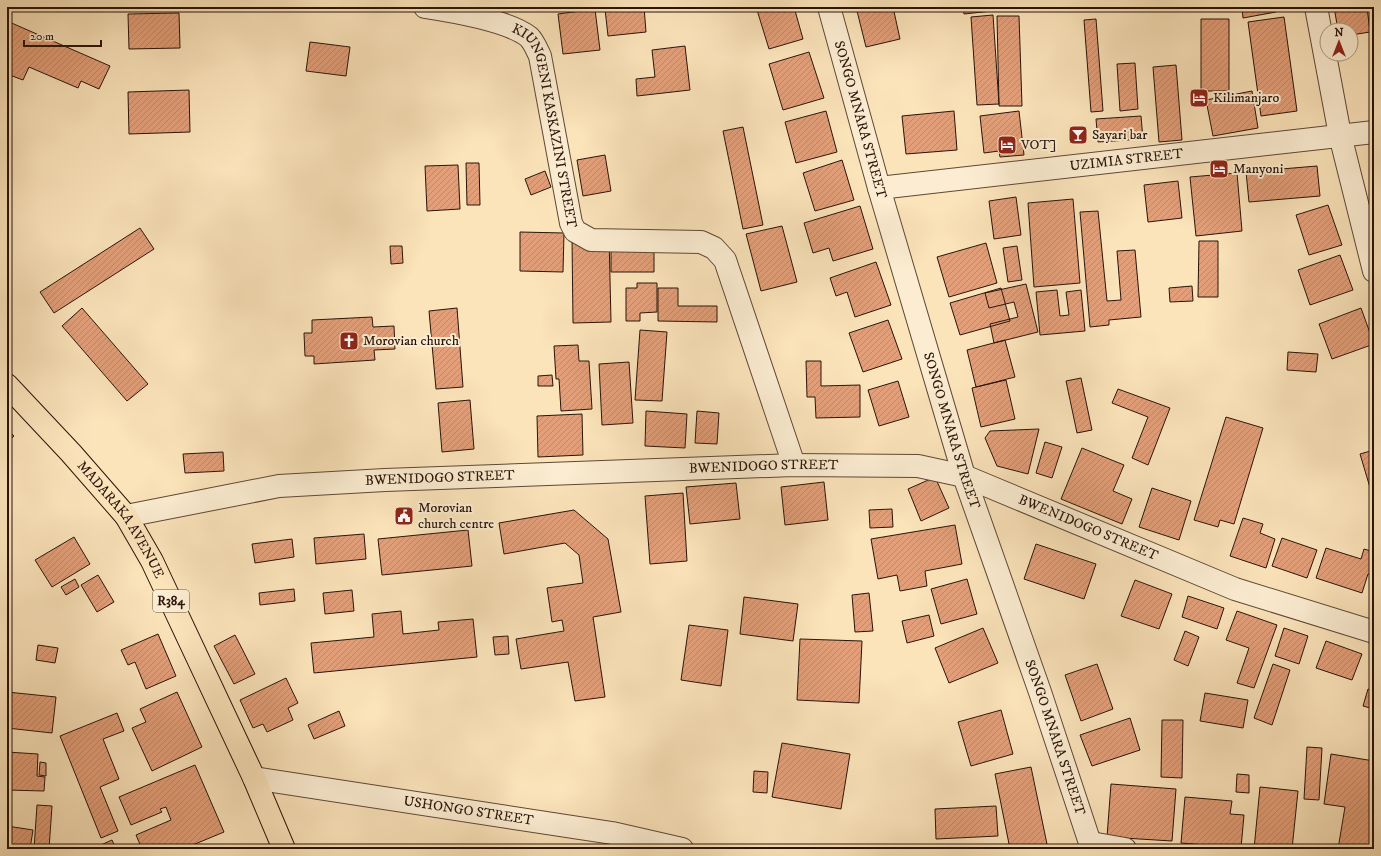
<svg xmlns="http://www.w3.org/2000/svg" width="1381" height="856" font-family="'IM FELL DW Pica',serif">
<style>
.building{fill:url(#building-hatch);stroke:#29140a}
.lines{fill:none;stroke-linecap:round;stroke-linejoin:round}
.minor-casing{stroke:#5e4836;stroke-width:24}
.major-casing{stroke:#29140a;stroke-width:24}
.minor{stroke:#fcedd2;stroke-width:22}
.major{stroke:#fbe3ba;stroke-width:22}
.labels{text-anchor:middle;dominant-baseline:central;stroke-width:4;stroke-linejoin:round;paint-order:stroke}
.shield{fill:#fcedd2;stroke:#685546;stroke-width:1}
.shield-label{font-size:13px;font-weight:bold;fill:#29140a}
.poi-label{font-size:14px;fill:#29140a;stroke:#fcedd2;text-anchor:start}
.street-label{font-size:14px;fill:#29140a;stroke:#fcedd2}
</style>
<defs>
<pattern id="building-hatch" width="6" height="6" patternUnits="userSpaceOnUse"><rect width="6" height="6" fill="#e29f7a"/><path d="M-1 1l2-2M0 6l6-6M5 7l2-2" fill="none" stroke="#c28868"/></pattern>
</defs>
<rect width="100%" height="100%" fill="#fbe3ba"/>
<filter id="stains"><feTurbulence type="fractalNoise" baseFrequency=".005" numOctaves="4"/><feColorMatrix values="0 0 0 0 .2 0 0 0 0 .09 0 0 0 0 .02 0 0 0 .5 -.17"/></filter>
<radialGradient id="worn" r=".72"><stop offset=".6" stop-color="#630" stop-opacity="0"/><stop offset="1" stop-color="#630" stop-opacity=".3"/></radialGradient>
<path class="building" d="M624,7H644L646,32L608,36L605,9Z
M769,7H794L803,39L769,49L757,10Z
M856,7H893L900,39L866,47Z
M963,7H1030L964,14Z
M1242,7H1275L1276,12L1243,18Z
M1334,7H1367L1370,32L1351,35V30H1338Z
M595,9L600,50L563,54L558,14Z
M179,13L180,48L129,49L128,14Z
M993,15L999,104L977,105L971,17Z
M997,16H1019L1022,106H999Z
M1284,17L1297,111L1261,116L1248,22Z
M1096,19L1103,111L1091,112L1084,20Z
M1201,19H1229V91H1201Z
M7,21L110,66L99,89L81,81L78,88L29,67L23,80L7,74V58L11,51L7,49Z
M310,42L350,47L346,76L306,71Z
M685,46L690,90L637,96L636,79L655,77L652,50Z
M809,52L824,98L783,110L769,64Z
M1135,63L1138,109L1120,111L1117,64Z
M1176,65L1182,140L1159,142L1153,67Z
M189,90L190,132L129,134L128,92Z
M1252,91L1258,128L1213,136L1206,100Z
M826,111L837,152L796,163L785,122Z
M954,111L957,150L906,154L902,116Z
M1019,111L1024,155L1000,157L999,151L984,153L980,116Z
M1141,116L1143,139L1098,142L1096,119Z
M743,127L763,225L743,229L723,131Z
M605,155L611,191L583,196L577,160Z
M842,160L854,200L815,211L803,173Z
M466,163H479L480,205H467Z
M458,165L460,209L427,211L425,166Z
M1317,166L1320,196L1249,202L1246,172Z
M545,171L551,187L531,195L525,179Z
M1237,173L1242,231L1196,236L1190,177Z
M1178,181L1182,218L1148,222L1144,185Z
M1016,197L1021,235L994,239L989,201Z
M1073,199L1080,283L1034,287L1028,203Z
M1328,205L1342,245L1309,255L1296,215Z
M860,206L873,249L833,261L829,248L813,253L804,223Z
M1098,211L1107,301L1121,300L1117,251L1135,250L1141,317L1109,320V325L1090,327L1080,212Z
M782,226L797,282L761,291L746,234Z
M140,228L154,249L54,313L40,292Z
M520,232L564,233L563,272L520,271Z
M609,236L611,322L573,323L572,237Z
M611,239H654V272H611Z
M1199,241H1218V297H1198Z
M986,243L997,283L949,297L937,257Z
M390,246H402L403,263L391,264Z
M1017,246L1022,280L1008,282L1003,248Z
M1340,255L1353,290L1310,305L1298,270Z
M876,262L891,305L855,317L847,292L836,296L830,278Z
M637,283H657V312L640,313V321H626V288H637Z
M1026,284L1038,332L994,343L990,324L1018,317L1014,302L989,308L985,293Z
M1192,286L1193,301L1170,302L1169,288Z
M658,288H678V306H717V322L658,321Z
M1001,288L1010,321L960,335L950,303Z
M1057,290L1060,316L1069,315L1066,292L1081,290L1085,331L1040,335L1036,292Z
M82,308L148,384L127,401L62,326Z
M457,308L463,387L436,389L429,311Z
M1361,308L1374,344L1332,359L1319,324Z
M372,317L373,327L394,326L395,349L374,350L375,360L314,364V356H305L304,333H312V320Z
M888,320L902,359L863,372L849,333Z
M640,330L667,332L662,401L635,400Z
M1005,340L1015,377L976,387L967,350Z
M578,345L579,361H589L592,409L561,411L559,379H556L554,346Z
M1288,352L1318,354L1316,372L1287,370Z
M806,361H821V386L860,385V417L816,418L815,397H807Z
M629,362L633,423L602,425L599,364Z
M552,375L553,386H538V376Z
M1081,378L1092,430L1077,433L1066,381Z
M1006,380L1015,419L981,427L972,388Z
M898,381L909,417L879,426L868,390Z
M1118,389L1170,408L1148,465L1132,458L1148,417L1112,403Z
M470,400L474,449L442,452L438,403Z
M646,411L687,414L685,448L645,446Z
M697,411L719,413L717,444L695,443Z
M582,414L583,455L538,457L537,416Z
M1226,417L1263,428L1234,524L1220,520L1218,527L1194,520Z
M7,429L14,436L7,442Z
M1039,429L1028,474L997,466L985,438L990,431Z
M1045,442L1062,447L1052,478L1036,473Z
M1082,448L1124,465L1113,491L1132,499L1122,524L1061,499Z
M1374,450V490L1371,491L1360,454Z
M223,452L224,471L185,473L183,454Z
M935,477L949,508L921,521L908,489Z
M824,482L828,520L785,525L781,487Z
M736,483L740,519L690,524L686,487Z
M1152,488L1191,501L1179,540L1139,527Z
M683,493L687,561L650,564L645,496Z
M892,509L893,527L870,528L869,510Z
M574,510L608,539L621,612L593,617L605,697L575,701L568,662L521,669L516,639L564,631L562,620L552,622L547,588L583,583L579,555L565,543L504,554L499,523Z
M1243,518L1263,524L1260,533L1275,539L1266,568L1230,556Z
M955,525L962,564L925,571L927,586L900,591L897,575L878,579L871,539Z
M468,530L472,566L382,575L378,539Z
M364,534L366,559L316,564L314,538Z
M74,537L90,564L52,587L35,560Z
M1282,538L1317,550L1307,578L1272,566Z
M292,539L294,557L255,563L252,544Z
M1036,544L1096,564L1084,599L1024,579Z
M1326,548L1361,559L1364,549L1374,552V576L1368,574L1362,593L1316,578Z
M98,575L114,602L97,612L81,585Z
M75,579L79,587L66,595L61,587Z
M967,579L977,614L941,624L931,589Z
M1135,580L1172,594L1159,629L1121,616Z
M294,589L295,601L260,605L259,593Z
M352,590L354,611L325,614L323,593Z
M869,593L873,631L855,632L852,595Z
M1188,596L1224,608L1217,629L1182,617Z
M744,597L798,604L793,641L740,634Z
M401,611L403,634L439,630L438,622L473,619L477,657L314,673L311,643L374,637L372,614Z
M1237,611L1277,625L1254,688L1237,683L1249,648L1226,640Z
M929,615L934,636L907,643L902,621Z
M689,625L728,630L721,686L681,680Z
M983,628L998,663L949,683L935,648Z
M1284,628L1308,636L1299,664L1275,656Z
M1185,631L1199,637L1188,666L1174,660Z
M158,634L176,676L146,689L135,662L128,665L121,650Z
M235,635L255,674L234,684L214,646Z
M508,636L509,654L495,655L493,637Z
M800,639L862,641L859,703L797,700Z
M1326,641L1362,654L1352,680L1316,668Z
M38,645L58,648L55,663L36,660Z
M1097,664L1113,709L1081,721L1065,675Z
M1273,664L1290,670L1272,725L1254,718Z
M286,678L298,703L288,708L293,720L267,732L263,724L253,728L240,700Z
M1368,689L1374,691V709L1363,706Z
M7,692L56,697L52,733L7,728Z
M177,692L202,747L152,771L132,728L146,722L140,709Z
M1205,693L1248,700L1243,728L1200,721Z
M1001,710L1013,754L971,766L958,722Z
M339,711L345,726L314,739L308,725Z
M117,713L124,731L103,739L119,779L100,787L118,831L101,838L60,736Z
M1130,718L1140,750L1092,766L1080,735Z
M1162,720H1183L1182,778L1161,777Z
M782,743L850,754L841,809L772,797Z
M1307,747L1322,748L1319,800L1304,799Z
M7,752L38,754L37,776L45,777L44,791L7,790Z
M1331,754L1374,761V849H1338L1345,807L1324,804Z
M40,762L46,763V776L39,775Z
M195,765L224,832L183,849H142L136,835L171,820L166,807L160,809L162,812L131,825L119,797Z
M1031,767L1048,849H1010L995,774Z
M754,771L768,772L767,793L753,792Z
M1237,774L1249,775V793L1236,792Z
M1111,784L1176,789L1172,841L1107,837Z
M1260,787L1298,791L1292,849H1254Z
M1185,797L1232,801L1230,814L1244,815L1241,848L1181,843Z
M37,805L52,806L49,849H34Z
M996,806L998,836L936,839L935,809Z
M7,826L33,830L30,849H7Z
M112,840L116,849H92Z"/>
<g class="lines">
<defs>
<g id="minor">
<path id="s1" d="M425,7C451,11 509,21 529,37C534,42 537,50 540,56L571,223L575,231L591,240L701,242L714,248L725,260L794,465"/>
<path id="s2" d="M829,7L879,188L964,476L1040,692L1092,849"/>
<path d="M1316,7L1340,135L1374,271"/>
<path id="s3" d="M879,188L1374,132"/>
<path id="s4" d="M126,516L279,486L385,480L794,465L918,466L964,476L1235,589L1374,632"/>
<path id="s5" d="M254,778L612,833L682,849"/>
<path d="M1091,843L1125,849"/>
</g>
<g id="major">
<path id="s6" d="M7,385L71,453L126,516L152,561L254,778L284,849"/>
</g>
</defs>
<use href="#minor" class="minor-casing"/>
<use href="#major" class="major-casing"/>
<use href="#minor" class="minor"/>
<use href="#major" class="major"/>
</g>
<defs>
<symbol id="hotel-square" viewBox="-11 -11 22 22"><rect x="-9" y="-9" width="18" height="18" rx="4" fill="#8f2418" stroke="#fcedd2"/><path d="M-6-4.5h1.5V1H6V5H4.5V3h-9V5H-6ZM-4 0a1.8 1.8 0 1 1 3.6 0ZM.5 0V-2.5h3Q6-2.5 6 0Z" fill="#fff"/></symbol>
<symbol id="bar-square" viewBox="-11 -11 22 22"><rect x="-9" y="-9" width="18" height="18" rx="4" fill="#8f2418" stroke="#fcedd2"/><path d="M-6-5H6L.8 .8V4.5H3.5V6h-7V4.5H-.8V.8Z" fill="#fff"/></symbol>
<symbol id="church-square" viewBox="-11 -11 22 22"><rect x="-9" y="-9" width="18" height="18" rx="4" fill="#8f2418" stroke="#fcedd2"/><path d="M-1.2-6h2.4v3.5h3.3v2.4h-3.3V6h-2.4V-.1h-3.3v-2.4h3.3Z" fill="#fff"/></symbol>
<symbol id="civic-square" viewBox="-11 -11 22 22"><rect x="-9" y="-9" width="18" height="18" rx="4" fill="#8f2418" stroke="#fcedd2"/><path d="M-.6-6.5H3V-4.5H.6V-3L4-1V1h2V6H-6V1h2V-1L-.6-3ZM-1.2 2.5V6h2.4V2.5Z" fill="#fff"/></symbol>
</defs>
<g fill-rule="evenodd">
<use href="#hotel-square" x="1188" y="87" width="22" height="22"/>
<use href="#bar-square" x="1067" y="124" width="22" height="22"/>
<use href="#hotel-square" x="996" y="134" width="22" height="22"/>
<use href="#hotel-square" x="1208" y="158" width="22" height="22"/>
<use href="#church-square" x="338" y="330" width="22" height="22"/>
<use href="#civic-square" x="393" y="505" width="22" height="22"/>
</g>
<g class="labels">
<rect class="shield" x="153" y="590" width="36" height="22" rx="3"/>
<g class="shield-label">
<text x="171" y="601">R384</text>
</g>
<g class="poi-label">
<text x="1213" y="98">Kilimanjaro</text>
<text x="1092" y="135">Sayari bar</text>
<text x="1021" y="145">VOT]</text>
<text x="1233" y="169">Manyoni</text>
<text x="363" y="341">Morovian church</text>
<text x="418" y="508">Morovian<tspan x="418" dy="16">church centre</tspan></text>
</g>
<g class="street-label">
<text stroke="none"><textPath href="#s2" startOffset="117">SONGO MNARA STREET</textPath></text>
<text stroke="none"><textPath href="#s1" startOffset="198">KIUNGENI KASKAZINI STREET</textPath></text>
<text stroke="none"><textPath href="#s3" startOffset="249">UZIMIA STREET</textPath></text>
<text stroke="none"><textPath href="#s2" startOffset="441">SONGO MNARA STREET</textPath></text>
<text stroke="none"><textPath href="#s4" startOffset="641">BWENIDOGO STREET</textPath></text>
<text stroke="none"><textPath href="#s4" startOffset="317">BWENIDOGO STREET</textPath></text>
<text stroke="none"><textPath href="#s6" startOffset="177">MADARAKA AVENUE</textPath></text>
<text stroke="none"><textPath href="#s4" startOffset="977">BWENIDOGO STREET</textPath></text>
<text stroke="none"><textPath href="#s2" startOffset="765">SONGO MNARA STREET</textPath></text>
<text stroke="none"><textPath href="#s5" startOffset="217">USHONGO STREET</textPath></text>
</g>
</g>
<rect width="1381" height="856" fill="none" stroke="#fbe3ba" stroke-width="24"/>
<rect x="8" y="8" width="1365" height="840" fill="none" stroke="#29140a" stroke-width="2"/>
<rect x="12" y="12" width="1357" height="832" fill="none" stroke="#29140a"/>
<g transform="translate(1339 42)"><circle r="19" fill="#fcedd2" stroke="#a89682"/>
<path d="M0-3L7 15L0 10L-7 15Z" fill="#8f2418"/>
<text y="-6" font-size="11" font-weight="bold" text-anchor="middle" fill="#29140a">N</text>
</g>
<path d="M24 40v6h77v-6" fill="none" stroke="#29140a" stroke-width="2"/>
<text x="30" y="40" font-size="12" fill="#29140a" stroke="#fcedd2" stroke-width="3" paint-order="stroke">20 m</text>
<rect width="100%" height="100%" filter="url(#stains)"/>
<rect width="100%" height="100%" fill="url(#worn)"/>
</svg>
